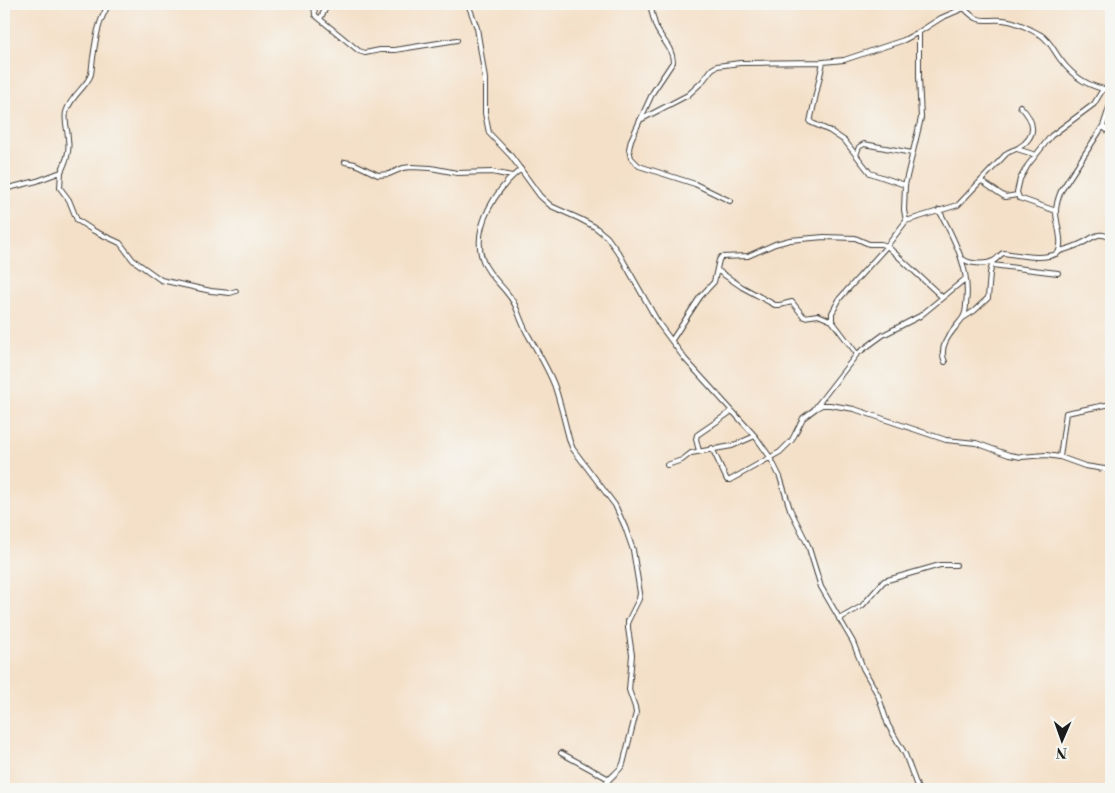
<svg xmlns="http://www.w3.org/2000/svg" width="1115" height="793" font-family="'Libre Bodoni',serif">
<style>
.lines{fill:none;stroke-linecap:round;stroke-linejoin:round}
.street-casing{stroke:#3c3936;stroke-width:6}
.street{stroke:#fff;stroke-width:4}
</style>
<rect width="100%" height="100%" fill="#f6f6f2"/>
<filter id="ink" filterUnits="userSpaceOnUse"><feTurbulence type="fractalNoise" baseFrequency=".02" numOctaves="2"/><feDisplacementMap in="SourceGraphic" scale="10" xChannelSelector="R" yChannelSelector="G"/><feConvolveMatrix kernelMatrix="1 2 1 2 8 2 1 2 1" color-interpolation-filters="sRGB"/></filter>
<filter id="wash" filterUnits="userSpaceOnUse"><feTurbulence type="fractalNoise" baseFrequency=".0096" numOctaves="4" result="noise"/><feDisplacementMap in="SourceGraphic" scale="20" xChannelSelector="R" yChannelSelector="G"/><feGaussianBlur stdDeviation="1.12" result="paint"/><feColorMatrix in="noise" values="0 0 0 0 0 0 0 0 0 0 0 0 0 0 0 0 0 1.4 0 .05"/><feComposite in="paint" operator="in"/></filter>
<g filter="url(#wash)">
<rect width="100%" height="100%" fill="#f4e0c8"/>
</g>
<g filter="url(#ink)">
<g class="lines">
<defs>
<path id="street" d="M314,4L315,15L359,51L365,53L380,50H395L457,40
M468,4L477,28L482,59L485,79V113L489,133L511,156L540,196L551,206L580,219L595,227L607,237L620,255L659,324L685,359L755,436L770,457L780,477L790,509L808,545L821,587L853,642L863,668L878,695L888,725L905,754L918,789
M650,4C652,12 653,19 656,27C661,39 673,48 673,62L653,92L631,140L629,149L631,158L639,166L695,184L730,201
M964,8C982,28 987,16 1009,21C1020,23 1031,30 1041,35C1050,41 1054,51 1060,59C1073,77 1090,88 1111,90
M320,19L328,4
M823,62L810,122L830,131L845,141L870,173L905,185
M640,120L688,95L702,82L712,69L717,66L740,63L823,62L844,60L904,40L919,32L941,18L964,8L965,4
M1103,126L1111,135
M1017,149L1036,155
M856,155L859,147L864,144L912,153
M345,162L355,164L378,175L389,174L403,168L411,167L431,168L457,173L492,172L512,176
M521,169C497,188 472,226 482,258C487,276 507,288 515,305C519,314 522,324 527,333C537,351 548,368 555,387C561,405 565,424 570,442L573,449L615,505L625,527L633,550L640,593L639,599L628,621V628L632,655L629,690L635,707L636,713L623,764C618,774 606,778 604,789
M61,172L60,188L69,200L77,220L94,231L120,243L133,260L161,280L211,291L230,293L236,291
M981,181L1005,197L1017,195
M4,189L37,181L61,172C66,161 70,152 68,139C68,130 64,122 66,112C71,95 88,86 91,74C92,69 92,63 93,58C96,37 98,22 109,4
M939,210C954,239 971,270 966,304C966,309 965,315 962,319C953,331 937,345 945,362
M1056,211L1019,198L1017,192L1020,179L1028,165L1051,136L1094,104L1103,89
M906,221L904,210L905,185L921,118L919,77V32
M1060,251C1067,249 1074,247 1080,244C1093,239 1096,230 1111,238
M963,259C969,264 985,265 993,261C997,260 999,255 1003,253C1020,255 1042,261 1058,253C1064,242 1056,224 1056,212C1056,205 1058,198 1061,191L1103,126L1111,102
M992,265L1058,273
M717,270L742,287L775,305H780L792,302L804,317L818,315L832,321
M963,318L974,311L988,298L990,273L993,261
M672,340L700,297L714,282L719,260L721,257L748,256L775,244L790,240L824,237L855,238L869,244H881L887,246L942,297
M857,354L832,321V313L840,298L887,246L906,221L958,205L1007,153C1010,151 1014,150 1018,148C1038,136 1035,121 1020,106
M815,408L857,354L883,335L920,316L965,279
M712,448L727,480H730L780,452L792,440L803,418L815,409L822,405H830L854,409L946,440L976,443L1009,455L1021,457L1046,455L1060,457L1085,466L1111,470
M699,451L696,439L697,435L732,411
M1060,457L1066,413L1111,404
M667,465L682,460L691,453L732,446L755,436
M839,619L862,606L884,581L940,565H956
M561,753L609,779"/>
</defs>
<use href="#street" class="street-casing"/>
<use href="#street" class="street"/>
</g>
</g>
<rect width="1115" height="793" fill="none" stroke="#f6f6f2" stroke-width="20"/>
<g transform="translate(1062 740) rotate(182)" stroke="#f6f6f2" stroke-width="4" paint-order="stroke">
<path d="M0-4L9 19L0 12L-9 19Z" fill="#1c1c1c"/>
<text y="-8" font-size="14" font-weight="bold" text-anchor="middle" fill="#1c1c1c">N</text>
</g>
</svg>
